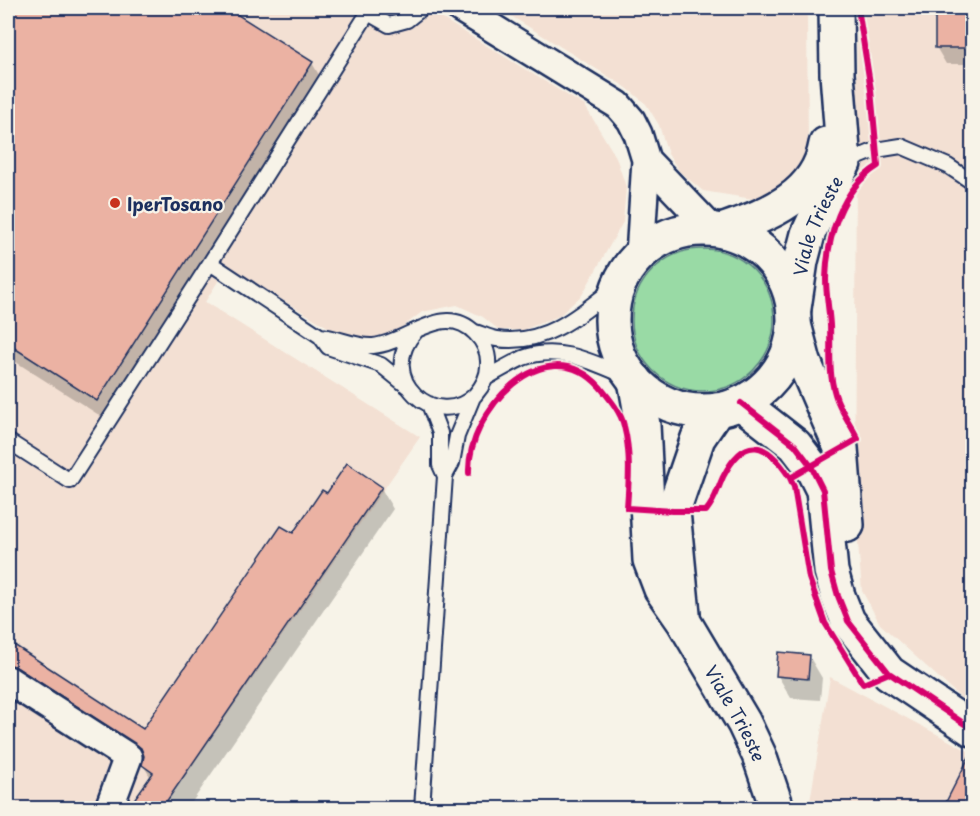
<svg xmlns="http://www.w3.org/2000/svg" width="980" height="816" font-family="'Playpen Sans',sans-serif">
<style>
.built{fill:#f3e0d3}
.green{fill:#99daa5;stroke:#5a8482;stroke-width:1.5}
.shadow{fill:#0003}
.building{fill:#ebb2a3;stroke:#1b2f5e;stroke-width:1.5}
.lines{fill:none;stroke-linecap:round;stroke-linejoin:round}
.service-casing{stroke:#1b2f5e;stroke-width:18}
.minor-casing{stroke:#1b2f5e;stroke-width:32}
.tertiary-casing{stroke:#1b2f5e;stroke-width:38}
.secondary-casing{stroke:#1b2f5e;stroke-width:38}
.service{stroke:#f7f3e8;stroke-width:14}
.minor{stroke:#f7f3e8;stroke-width:27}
.tertiary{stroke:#f7f3e8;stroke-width:33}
.secondary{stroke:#f7f3e8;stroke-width:33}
.cycleway-casing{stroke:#f7f3e8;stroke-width:10}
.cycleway{stroke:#d6006c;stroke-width:6}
.poi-dot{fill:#c8321e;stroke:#f7f3e8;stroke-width:2}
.labels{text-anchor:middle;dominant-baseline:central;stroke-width:4.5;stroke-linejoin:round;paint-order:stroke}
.poi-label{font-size:18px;font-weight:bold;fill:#1b2f5e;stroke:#f7f3e8;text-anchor:start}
.street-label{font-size:18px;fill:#1b2f5e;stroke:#f7f3e8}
</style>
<rect width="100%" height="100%" fill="#f7f3e8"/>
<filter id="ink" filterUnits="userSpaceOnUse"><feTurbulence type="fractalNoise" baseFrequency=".0167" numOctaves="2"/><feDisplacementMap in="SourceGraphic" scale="12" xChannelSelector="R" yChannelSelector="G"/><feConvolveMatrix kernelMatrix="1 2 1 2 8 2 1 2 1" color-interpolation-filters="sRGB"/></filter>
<g filter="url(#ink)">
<path class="built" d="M8,8H425L585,106L616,157L626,187L623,222L582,295L559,316L523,330H499L483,317L457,305L422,312L400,329L373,339L338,333L227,267L205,302L420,437L163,808H8Z
M498,8H807L808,156L796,176L778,190L753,199L703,191L680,172L668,154L659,125L646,104L627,88Z
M857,8H972V708L880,624L862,591L854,495Z
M830,677L972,753V808H809Z"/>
<path class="green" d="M632 320a71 71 0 1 1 142 0a71 71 0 1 1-142 0Z"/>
<path class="shadow" d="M8,8H224L312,63L325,85L110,422L8,357Z
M936,8H972V64H946L936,47Z
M381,488L393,509L188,808H130L151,778L143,765L144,762L30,688L8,692V643L143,731L293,535L327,495Z
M809,656L822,678L820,700L791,698L778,676Z
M961,778L972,784V808H947Z"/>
<path class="building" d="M8,8H227L313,62L97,401L8,344Z
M935,8H972V48H935Z
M347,463L382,487L162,808H128L153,773L142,765L144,756L141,748L16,667L8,664V641L143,729L281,526L293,533L322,490L327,493Z
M778,652L810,655L808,679L776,676Z
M972,751V808H943Z"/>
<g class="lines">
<defs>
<path id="service" d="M844,163L876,150L901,146L948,166L972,182
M475,332C482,334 490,338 497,339C547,347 586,310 621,282
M320,336C338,337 354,347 373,346C408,343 443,301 475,333C484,342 489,354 488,366C488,377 482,387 475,395C437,433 373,378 416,331
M486,378C498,371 510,364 523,358C561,343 600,366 635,380
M407,386L381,365L328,347L320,336L210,263L368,13L389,25L407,20L422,8
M429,404L440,433V465L445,476
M8,441L70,481L210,263
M422,808L445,476L452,463L457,436L473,397"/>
<path id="minor" d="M460,8L618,105L631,120L638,134L646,160L640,256
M646,160L712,229
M8,680L128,757L109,808"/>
<path id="tertiary" d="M794,324L804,362L841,448L847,525
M741,403L795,445L811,466L823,490L831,571L838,596L848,621L889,673L972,729"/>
<g id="secondary">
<circle cx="703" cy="320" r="91"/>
<path d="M722,231C766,215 817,198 826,144"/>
<path id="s1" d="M794,308L801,261L808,234L819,210L844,163L837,74L836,8"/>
<path id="s2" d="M635,380L643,425L650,560L661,589L684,622L744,723L759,755L777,808"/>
<path d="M683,614L673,511L698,438L717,410"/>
</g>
</defs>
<use href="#service" class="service-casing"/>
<use href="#minor" class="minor-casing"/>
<use href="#tertiary" class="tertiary-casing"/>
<use href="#secondary" class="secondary-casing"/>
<use href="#service" class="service"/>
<use href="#minor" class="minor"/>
<use href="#tertiary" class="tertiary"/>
<use href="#secondary" class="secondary"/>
<defs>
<path id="cycleway" d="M858,8L871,90L878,166C841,189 827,237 826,279C826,294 829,310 830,325C831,348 828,371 835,394C839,409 851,424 858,439L790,478L794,487L809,578L825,623L863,684L889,673
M741,403L795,445L811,466L823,490L831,571L838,596L848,621L889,673L972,729
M469,473C467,412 544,326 600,387C609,398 621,412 624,426C631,453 629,480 627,508L673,511H706C716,499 717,490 723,477C745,433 767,442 790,478"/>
</defs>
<use href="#cycleway" class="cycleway-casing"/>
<use href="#cycleway" class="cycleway"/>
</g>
</g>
<circle class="poi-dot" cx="115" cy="203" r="6"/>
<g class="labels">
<g class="poi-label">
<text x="127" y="203">IperTosano</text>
</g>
<g class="street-label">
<text stroke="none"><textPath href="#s1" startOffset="86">Viale Trieste</textPath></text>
<text stroke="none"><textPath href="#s2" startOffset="357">Viale Trieste</textPath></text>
</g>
</g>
<rect width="980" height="816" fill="none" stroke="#f7f3e8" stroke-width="30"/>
<rect x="15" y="15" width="950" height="786" fill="none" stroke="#1b2f5e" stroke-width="2" filter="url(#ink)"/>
</svg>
